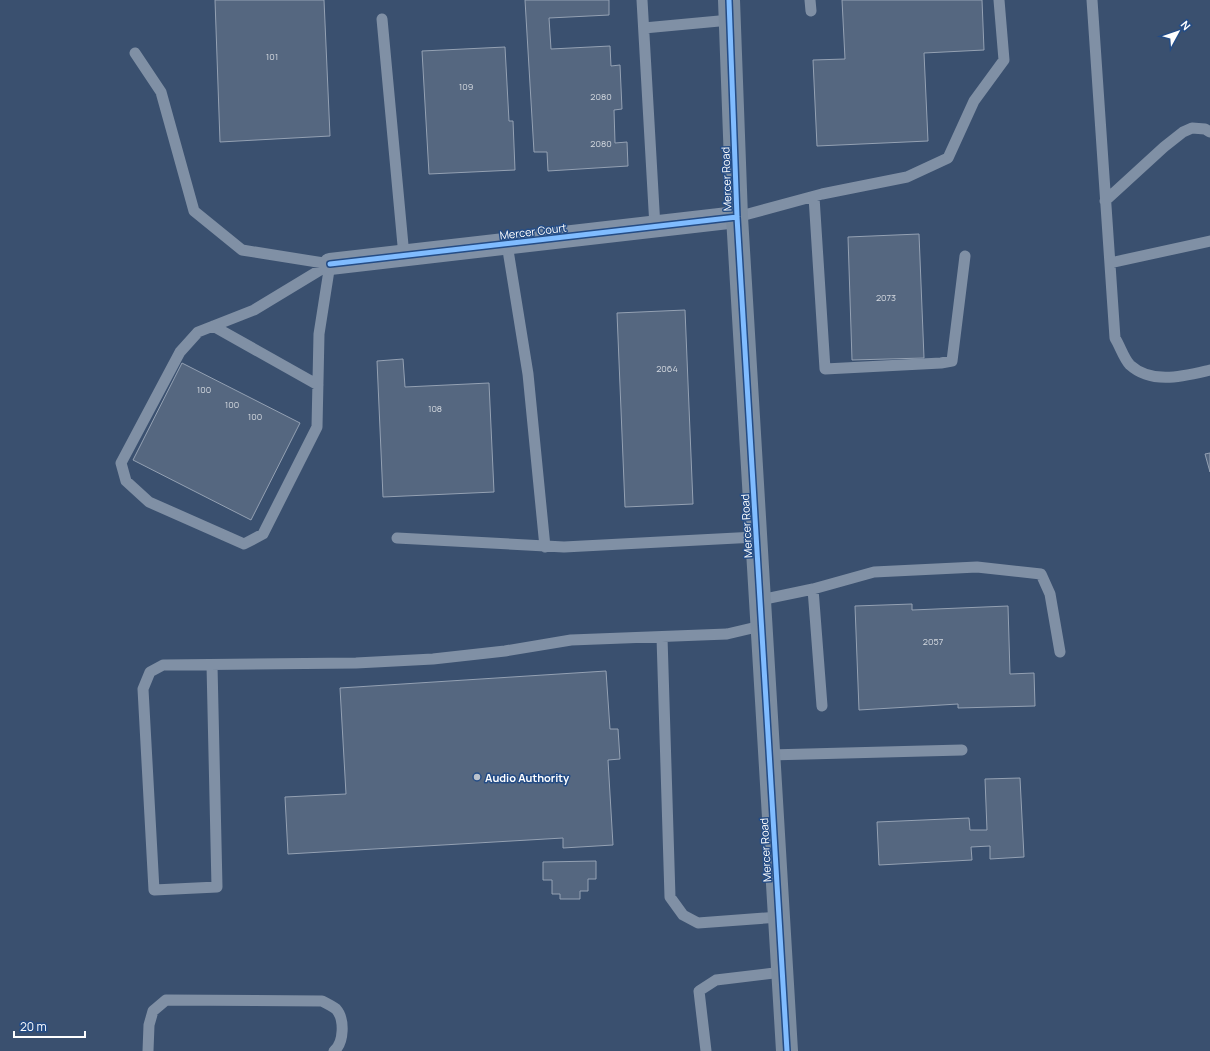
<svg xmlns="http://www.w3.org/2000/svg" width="1210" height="1051" font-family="Manrope,sans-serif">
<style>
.building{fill:#556780;stroke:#94a1b3}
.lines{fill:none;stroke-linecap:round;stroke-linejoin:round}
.lane{stroke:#8090a5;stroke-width:11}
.street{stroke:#8090a5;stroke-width:22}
.secondary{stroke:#7b8ca0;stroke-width:22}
.cycleway-casing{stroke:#244c85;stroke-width:8}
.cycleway{stroke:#80bcff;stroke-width:5}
.poi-dot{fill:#bac2cd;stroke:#244c85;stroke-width:1.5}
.labels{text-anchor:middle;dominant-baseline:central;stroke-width:3;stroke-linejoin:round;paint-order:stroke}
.number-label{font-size:9px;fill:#d4d9df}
.street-label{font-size:11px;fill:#fff;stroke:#244c85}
.poi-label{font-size:11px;font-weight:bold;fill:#fff;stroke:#244c85;text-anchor:start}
</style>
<rect width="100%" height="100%" fill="#3a506f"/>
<path class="building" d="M215,0H324L330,136L220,142Z
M525,0H609V15L549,18L551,49L610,46L611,66L620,65L622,109L614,110L615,143L627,142L628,166L548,171L547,152H534Z
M842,0H982L984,50L924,53L928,141L817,146L813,60L845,59Z
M505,47L509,121H513L515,170L429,174L422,51Z
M919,234L924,358L852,360L848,237Z
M685,310L693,504L625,507L617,313Z
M403,359L405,387L489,383L494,492L383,497L377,361Z
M182,363L300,423L251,520L133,460Z
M1210,453V472L1205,454Z
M912,604V610L1008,606L1010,674L1034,673L1035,706L958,708V704L859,710L855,606Z
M606,671L610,729H618L620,759L608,760L613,845L563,848V838L288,854L285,797L346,794L340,688Z
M1020,778L1024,857L990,859V846L971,847L972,860L879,865L877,822L969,818L970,830H987L985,779Z
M596,861V879H588V891H580V899H560V894H552V880H543V862Z"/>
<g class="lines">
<path class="lane" d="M642,0L655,227
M810,0L811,11
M1092,0L1115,338C1120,346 1124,359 1130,365C1152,385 1184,376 1210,370
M382,19L404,256
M644,28L730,20
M135,53L161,92L194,211L242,250L330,264
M814,197L825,369L941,363L952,361L965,256
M1105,201L1164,147L1183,132L1192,128L1205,129L1210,132
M737,217L822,194L907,177L948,158L974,101L1004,60L999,0
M507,244L528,374L545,547
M1110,263L1210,241
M330,264L319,334L317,427L263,534L244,544L149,502L126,481L121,463L180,352L198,332L254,310Z
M213,326L318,385
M397,538L564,547L756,537
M813,589L822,706
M760,600L813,589L874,572L977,567L1041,574L1050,594L1060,652
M662,637L670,897L683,915L698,923L779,917
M212,665L217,887L154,890L143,689L150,672L163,665L356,663L433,659L505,651L571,640L727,634L761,626
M769,755L962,750
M148,1051L149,1025L153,1011L166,1000L322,1001C326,1003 332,1006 336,1009C345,1019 344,1043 334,1051
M706,1051L699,991L716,980L782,972"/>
<path class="street" d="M330,264L737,217"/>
<path class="secondary" d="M729,0L737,217L787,1051"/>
<defs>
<path id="cycleway" d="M729,0L737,217L787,1051
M330,264L737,217"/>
</defs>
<use href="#cycleway" class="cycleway-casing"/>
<use href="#cycleway" class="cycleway"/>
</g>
<circle class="poi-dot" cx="477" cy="777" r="4"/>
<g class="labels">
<g class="number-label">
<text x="272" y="56">101</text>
<text x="466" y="86">109</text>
<text x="601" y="96">2080</text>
<text x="601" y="143">2080</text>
<text x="886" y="297">2073</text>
<text x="667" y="368">2064</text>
<text x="204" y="389">100</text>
<text x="232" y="404">100</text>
<text x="435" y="408">108</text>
<text x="255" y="416">100</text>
<text x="933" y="641">2057</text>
</g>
<g class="street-label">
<text transform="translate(726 179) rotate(-92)">Mercer Road</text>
<text transform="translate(533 231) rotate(-7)">Mercer Court</text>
<text transform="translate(746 526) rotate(-93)">Mercer Road</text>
<text transform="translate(765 850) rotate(-93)">Mercer Road</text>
</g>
<g class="poi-label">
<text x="485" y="777">Audio Authority</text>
</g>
</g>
<g transform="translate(1178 32) rotate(50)" stroke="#244c85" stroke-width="3" paint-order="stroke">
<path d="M0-3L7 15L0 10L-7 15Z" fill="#ffffff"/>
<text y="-6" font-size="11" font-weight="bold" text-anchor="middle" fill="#ffffff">N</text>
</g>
<path d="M14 1031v6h71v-6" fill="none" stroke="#ffffff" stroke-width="2"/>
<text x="20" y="1031" font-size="12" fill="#ffffff" stroke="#244c85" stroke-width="3" paint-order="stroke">20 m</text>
</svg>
